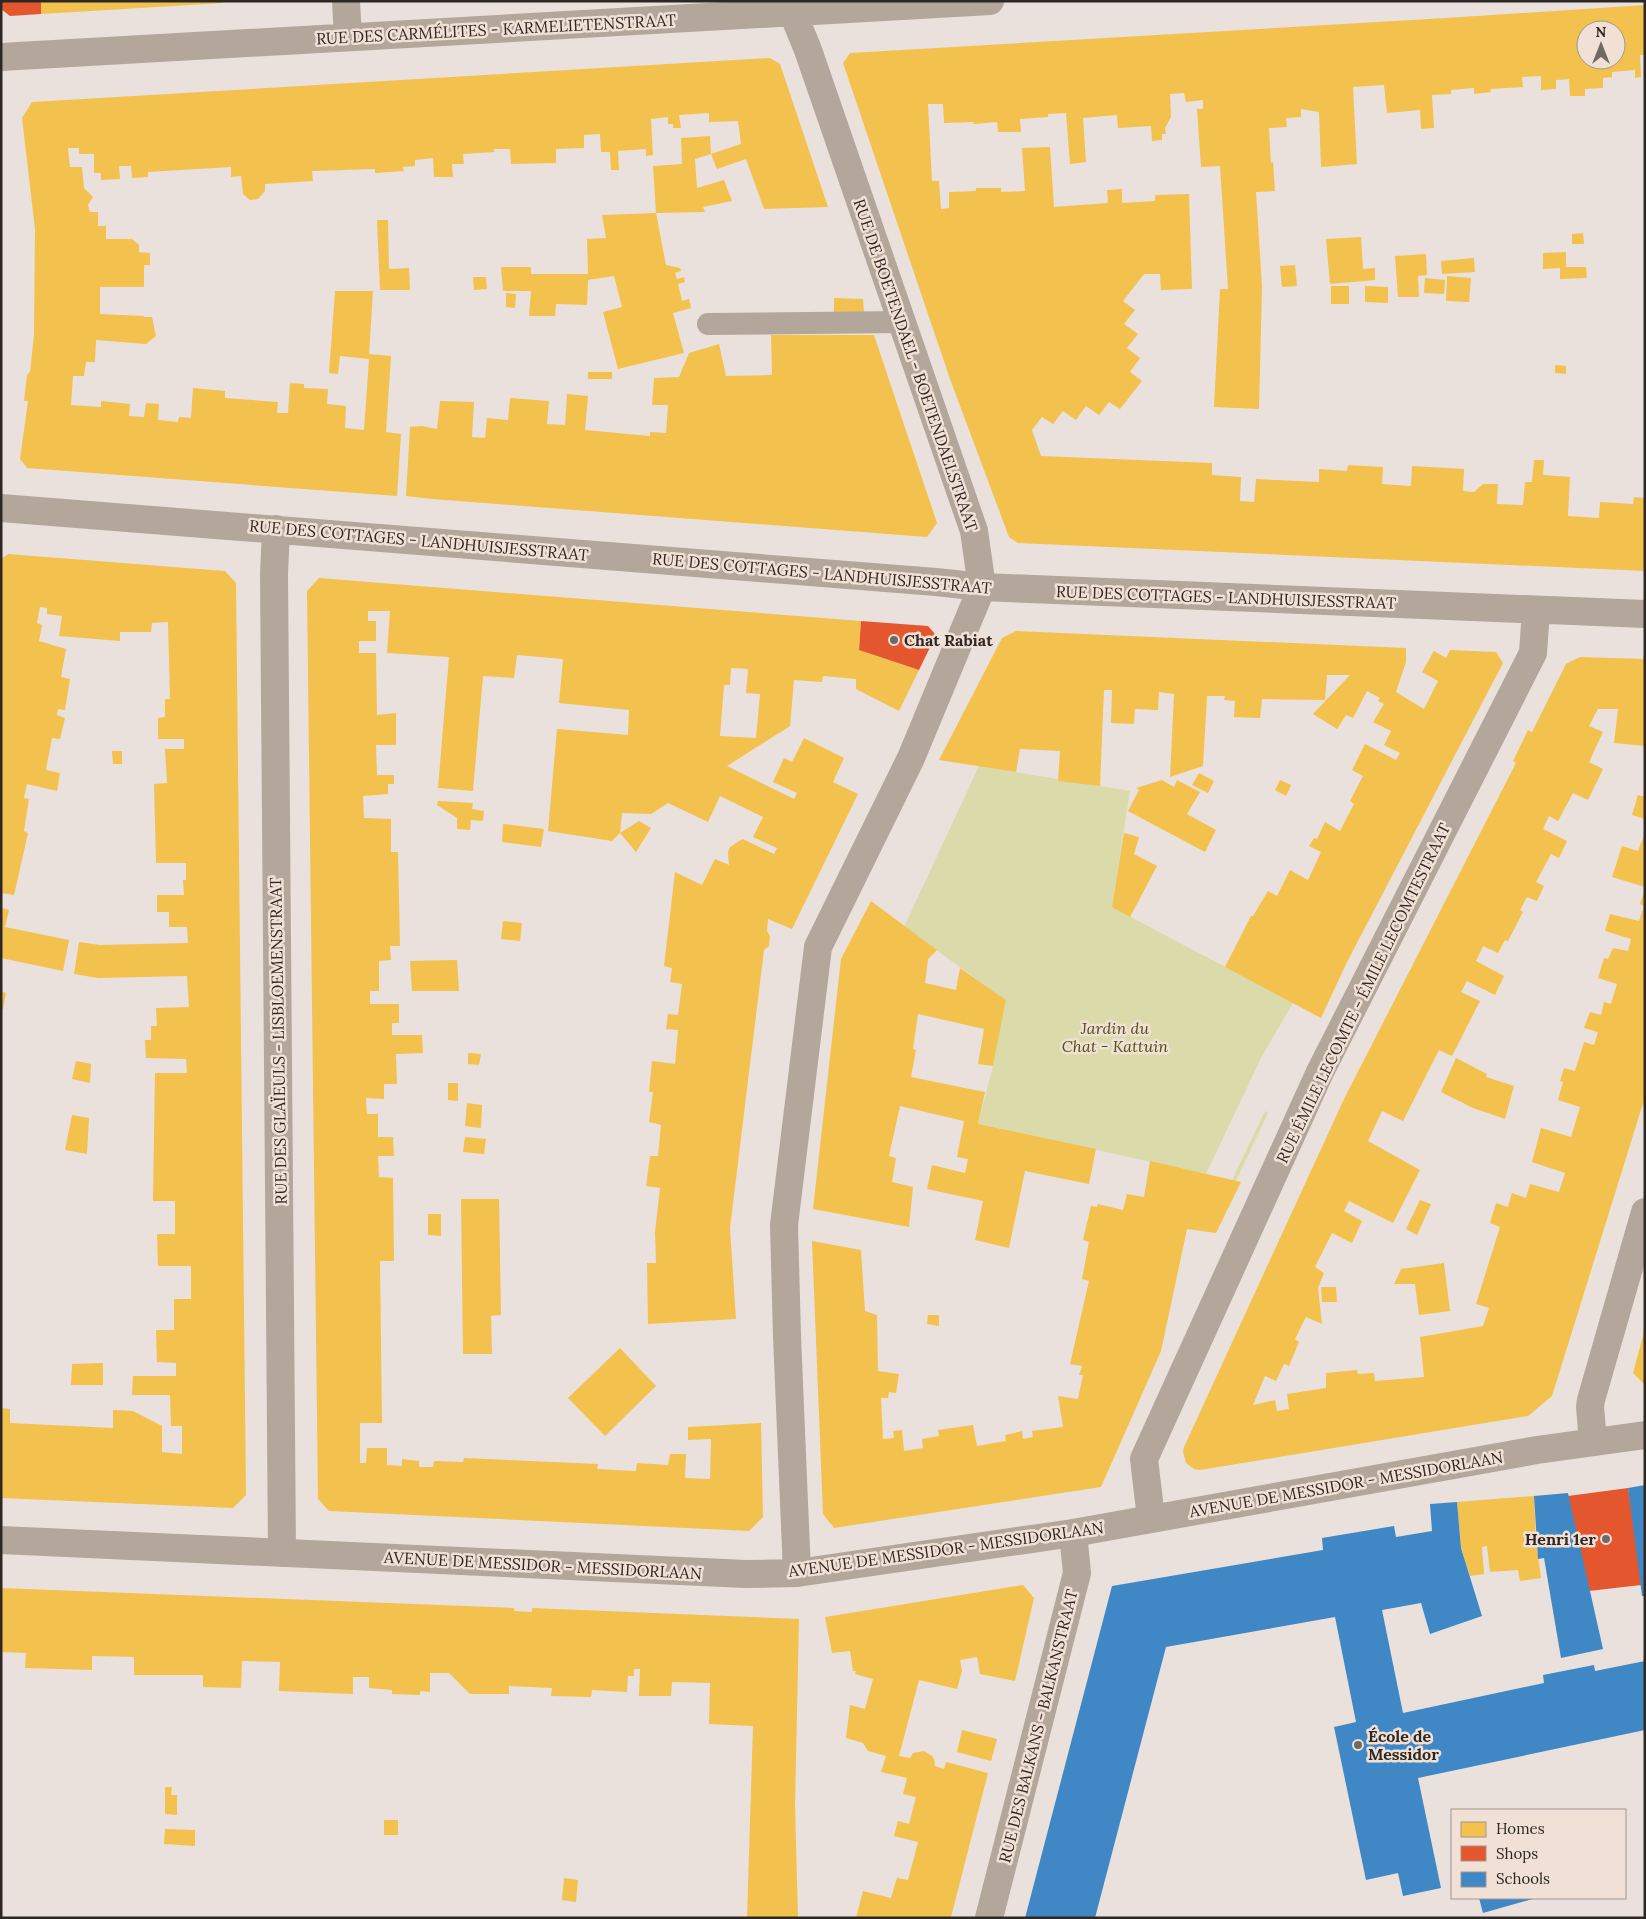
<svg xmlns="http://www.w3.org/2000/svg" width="1646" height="1919" font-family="Lora,serif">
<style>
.green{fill:#dbdaaa}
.homes{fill:#f2c14e;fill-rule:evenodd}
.shops{fill:#e4572e}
.schools{fill:#3f88c5}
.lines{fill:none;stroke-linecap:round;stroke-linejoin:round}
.service{stroke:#b3a69b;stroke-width:22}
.minor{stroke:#b3a69b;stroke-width:28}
.poi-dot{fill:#706964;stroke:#f0e0d6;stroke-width:2}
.labels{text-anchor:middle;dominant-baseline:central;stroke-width:5;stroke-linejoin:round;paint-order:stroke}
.street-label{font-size:16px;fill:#2e2824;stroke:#f0e0d6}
.poi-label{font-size:16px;font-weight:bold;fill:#2e2824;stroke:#f0e0d6;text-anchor:start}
.park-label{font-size:16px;font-style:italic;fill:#515312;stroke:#f0e0d6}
</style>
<rect width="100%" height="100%" fill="#eae1dc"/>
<path class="green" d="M979,766L1130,791L1112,907L1293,1003L1262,1056L1206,1174L978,1124L993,1066L1006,1000L904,927Z
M1265,1111L1268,1113L1236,1181L1232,1180Z"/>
<path class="homes" d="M41,1H223V3L41,14Z
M1645,5V55H1640L1641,77L1635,78V70L1612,72V77L1603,78V88L1585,89V96H1570L1569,79L1556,80V89L1541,90V76L1522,77L1523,87L1490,89L1491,92L1474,94V88L1451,90V94L1432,95L1434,128L1421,129L1420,110L1387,113L1384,85L1353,87L1357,164L1321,167L1319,112L1301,109V117L1286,118L1287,127L1269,128L1271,163L1273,162L1275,191L1256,192L1262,287L1259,409L1214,407L1220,289H1228L1220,166L1201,167L1197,109H1203V100L1186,102L1184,93L1170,94L1171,117L1165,128L1166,134H1162V140L1152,141L1151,126L1118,128L1117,115L1083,118L1086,162L1070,164L1066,113L1048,114V117L1020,119L1021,132H998L997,122L973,124L974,122L944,123L943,104H928L932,181H939L941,209L949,208V192L976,191V188H1001V192L1025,191L1022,148L1050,147L1054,207L1108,203L1107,190L1122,189V203L1155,201V195L1189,194L1192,289L1161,290L1160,274H1144L1123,301L1135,310L1124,324L1138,334L1127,348L1140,358L1130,372L1142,381L1120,409L1109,402L1099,415L1086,406L1076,420L1063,411L1053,424L1042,417L1032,430L1041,456L1212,463V475L1241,477L1240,501L1254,502L1256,479L1319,482V469L1347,471L1348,465L1383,467L1382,484L1411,486L1412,466L1464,469L1463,491L1474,492L1483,484H1498L1497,504L1523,505L1525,482H1532L1534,460H1544L1543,475L1570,477L1568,516L1599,518L1600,502L1633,504L1634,497L1645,498V571L1018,543L1009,537L950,379L843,63L850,53L1446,18ZM1586,30H1616V60H1586Z
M770,58L780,64L828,207L764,209L746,159L717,169L711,154L695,159L697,188L724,180L732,201L703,207L705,212L656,213L653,166L682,164L681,138L710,136L711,154L741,144L738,121L709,122V113L679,115L681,128H673V124H668V117L651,119L653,155L646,156V149L618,151L619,170H611L610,152H601L600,134L584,135V148L556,149V163L511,164L510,149H494V152L463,154L464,164H452L453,177H434L433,158L415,160V166L403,167L404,171L375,173V169L312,171L313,181L265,184V191L258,199L250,200L243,194L241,176L231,177V167L148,172V177L132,178L131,166H119L120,179L101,180V173H94V154H79V148H68L70,167H82L84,188L93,197L88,205L90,212H98V226H106V239H132L139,245V252L150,253V265H144V287H100V314L144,316V317H152L156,336L146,344L96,340L95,362H86L84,376H73L71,405L101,407V401L130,404L129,416L144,417L146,403L159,404L158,420L178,422L179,417L191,418L193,388L225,391V398L278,402L277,413H288L290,383L304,384V388L328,389L327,404L346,406L345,428L364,430L369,359L340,356L338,374L329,373L335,291H373L369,354L391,356L386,432L401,434L397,496L27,468L20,459L28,401H24L27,375L30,372L34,334L35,229L22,118L32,102Z
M656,213L666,265L680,268L681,271L675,273L677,279L684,277L685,282L678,284L682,301L689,299L691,308L673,313L684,353L618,369L603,312L622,307L614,276L588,280L587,305L556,304L555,316H529L531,291H503L501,267H531V274H588L587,239L606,238L602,215Z
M377,220H388L389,269L409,268L410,290H380Z
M1583,233L1584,244H1572V234Z
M1361,237L1363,269L1375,268V280L1330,284L1326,239Z
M1566,252V267H1586L1587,278L1560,279V268L1543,269V253Z
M1426,254L1427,275L1418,276L1419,297H1398L1395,256Z
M1474,258L1475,272L1442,274L1441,261Z
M1295,265L1297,286L1282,287L1280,266Z
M1447,276L1471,278L1469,302L1446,301Z
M473,277H486L487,289L474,290Z
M1425,278L1445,280L1444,294L1424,293Z
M1331,286H1349V304H1331Z
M1365,286L1388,287V303L1365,302Z
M506,293L516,294L515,308L506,307Z
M834,298L863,299L864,314H834Z
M771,335H874L937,523L927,537L432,499L406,496L410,427L422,426L437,429L440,401L474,402L472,437L485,438L487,418L508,420L510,398L549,401L547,424L565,425L567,394L588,396L585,430L650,436V432L666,433L668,405H652L654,378L679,377L689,353L719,344L726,376L772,375Z
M1555,365L1566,366V374L1555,373Z
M588,372H612V379H588Z
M8,554L225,571L236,583L246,1495L233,1508L1,1498V1408L10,1409V1423L113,1428V1410L133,1411L162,1426V1452L182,1454V1426H171L170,1395H132L133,1376H176V1363L157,1362L156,1330H174V1299H191V1266H158L157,1234H175V1201H153L155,1073H187L186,1059L146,1058L145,1040H151V1026H157L156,1008L189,1007L187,976L98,978L74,974L79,942L100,945L188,943L187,927H169V912H157V895H184L183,880H186V863H156L154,784L167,783L165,749H184V739H158V718L165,717V699H170L168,622L152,623L151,632H120V641L59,636L62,616L47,614V608L40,607L37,623L42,625L39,641L66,649L61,677L70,679L65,710L58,709L57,715L65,718L60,739L52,738L46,770L60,773L57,791L27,784L24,798L29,799L24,831L28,833L14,895L1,893V559Z
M319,578L861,621L859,650L919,670L899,711L856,689V679L823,676L822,682L794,680L790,726L727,766L794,799L797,793L773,782L784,758L792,762L804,738L844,758L833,782L858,794L792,929L768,919L767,931L770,936L769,946L764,950L730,1228L736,1319L648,1324L647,1263H656L655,1232L660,1188L646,1186L650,1156H658L661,1125L649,1122L653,1092H649L652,1061L675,1064L678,1030L666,1029L668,1014L678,1015L682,984L670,982L672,968L664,966L675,872L702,885L715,859L729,865L728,852L730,847L739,841L743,839L774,854L777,848L753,837L763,817L720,796L708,822L668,803L651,814L622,813L620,833L612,841L548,831L557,729L628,735L629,710L559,703L563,659L517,655L514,678L483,676L473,791L438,788L449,657L387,653L390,611H368V621H376V641H359V653H376L377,715L396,713V745H376L377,775H394V784H388V794L363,796L364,818L391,819V852H398L400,946H390L391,960L379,961V991H370V1004H399V1023H392V1035H422L423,1053L396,1054L397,1084H384V1099L366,1098L367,1114H378V1137H393L394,1156H378L379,1177L393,1178L394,1261H380L382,1423H360V1463H366L367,1448H387V1465L402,1466V1459L419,1461V1467H433L434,1461L463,1462L464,1458L598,1464L597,1469L636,1471L637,1463L668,1465L670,1454H686L685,1478L710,1479L711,1439L688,1440V1427L761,1423L763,1517L749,1531L329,1511L318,1499L307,591ZM731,668L748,669L746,693L760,694L756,738L720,736L724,685H730Z
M1016,631L1406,648V662L1396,692L1424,709L1438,681L1422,672L1434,651L1446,658L1450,650L1496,652L1503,663L1346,964L1321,1018L1225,967L1251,916H1253L1268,891L1277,896L1290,870L1308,880L1321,852L1309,846L1314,838L1317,839L1325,822L1340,831L1354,804L1350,801L1363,776L1352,770L1365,744L1396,760L1400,753L1384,745L1391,731L1373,722L1384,704L1378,701L1380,698L1367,691L1353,718L1346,715L1337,729L1313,714L1350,675H1327L1325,700L1262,699L1260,718L1234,717L1235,701L1224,700L1225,696H1207L1203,766L1170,777L1174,694L1159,692L1158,710L1135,709L1134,724L1111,723L1112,690H1104L1100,786L1058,781L1060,751L1020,749L1016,772L939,760L1002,638Z
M1580,657L1645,659V746L1614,743L1618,709H1598L1589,726L1603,732L1589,762L1603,769L1588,800L1573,793L1558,821L1549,816L1543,829L1567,841L1559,858L1551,854L1536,882L1544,886L1537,901L1527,897L1520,910L1523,912L1508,941L1505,940L1498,953L1483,946L1476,961L1504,976L1495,995L1467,981L1461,992L1480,1001L1452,1056L1439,1050L1403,1121L1382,1111L1368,1141L1420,1170L1393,1223L1349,1201L1344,1211L1362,1221L1352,1243L1332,1233L1315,1267L1324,1273L1318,1288L1322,1324L1306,1317L1295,1339L1299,1342L1289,1366L1284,1364L1276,1381L1265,1376L1253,1405L1275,1400L1277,1411L1289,1409L1287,1394L1326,1388V1373L1357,1370L1358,1374L1374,1373L1375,1381L1424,1377L1420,1337L1483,1326L1489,1308L1476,1304L1500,1227L1490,1223L1496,1203L1508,1207L1512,1193L1526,1198L1530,1184L1559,1192L1565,1173L1532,1162L1541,1128L1571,1137L1580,1107L1558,1100L1563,1082L1560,1081L1564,1068L1575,1071L1584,1042L1594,1045L1598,1032L1584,1028L1590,1012L1601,1015L1604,1002L1611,1004L1617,984L1598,978L1604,958L1608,959L1613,948L1628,951L1631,939L1605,931L1610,914L1639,921L1644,906L1640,904L1645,889V1097L1552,1396L1528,1416L1261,1460L1200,1470L1194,1469L1186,1463L1183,1452L1184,1447L1344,1099L1516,763L1513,761L1528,730L1532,732L1566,664Z
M112,751H122V764H113Z
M1199,773L1214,781L1208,793L1192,785Z
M1162,780L1174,787L1177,780L1200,792L1187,814L1216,830L1205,852L1128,811L1139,790L1136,788Z
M1280,780L1291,785L1286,796L1275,790Z
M1638,795L1645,797V819L1632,815Z
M438,801L473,803L472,809L484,811L483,821L471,820L470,830L457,829V818L437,805Z
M639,821L651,828L636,852L620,833Z
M503,824L544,829L541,847L502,842Z
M1124,833L1139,837L1134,854L1157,866L1130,917L1112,907Z
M1645,833V887L1612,877L1622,846L1638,851Z
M871,901L937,950L928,959L925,983L956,990L960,968L1006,1000L993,1066L978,1064L984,1029L918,1014L913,1049L916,1050L911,1077L985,1092L978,1124L1096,1149L1089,1184L1025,1171L1009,1248L975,1240L983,1201L927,1189L932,1165L965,1173L968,1159L957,1157L964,1121L900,1106L889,1156L896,1158L892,1182L913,1187L909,1227L813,1209L841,959Z
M1,908L9,910L5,927L69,940L63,971L1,958Z
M503,921L522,923L520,941L501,939Z
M457,960L459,991H412L410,961Z
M1,991L6,993L3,1009H1Z
M468,1053L481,1054L479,1065L468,1064Z
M1456,1058L1487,1074L1486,1077L1514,1086L1505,1119L1473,1108L1441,1092Z
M76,1061L91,1064L90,1083L72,1079Z
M448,1083H458V1101L448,1100Z
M467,1103L482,1105L481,1128L465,1126Z
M72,1115L89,1118L87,1154L65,1150Z
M465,1137L486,1139L484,1154L463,1152Z
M1150,1161L1241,1182L1216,1233L1187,1229L1161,1351L1101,1487L834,1528L823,1514L812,1241L861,1250L865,1311L877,1315L878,1371L899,1374L896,1393L889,1392L888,1398H881L883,1439L894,1438L893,1431L902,1430L904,1451L923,1448L922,1439L939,1436L938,1430L973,1425L977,1446L1006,1441L1005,1435L1022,1431L1023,1439L1033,1437L1032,1431L1063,1427L1058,1396L1078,1399L1083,1375H1079L1082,1366L1070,1364L1089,1281L1082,1279L1089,1242L1083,1240L1091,1206L1097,1207L1098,1204L1123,1210L1127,1194L1144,1197Z
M461,1199H499L501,1315L491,1316L492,1354H463Z
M1420,1200L1431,1204L1417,1235L1406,1229Z
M428,1214H441V1236L428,1235Z
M1444,1263L1450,1311L1419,1315L1415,1284H1394L1401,1269Z
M1321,1287H1336L1337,1302H1322Z
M928,1315H939V1326L927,1324Z
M1644,1332L1645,1333V1385L1633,1373Z
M620,1348L656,1386L605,1436L568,1398Z
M103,1363V1385H71L72,1364Z
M1534,1496L1536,1541L1541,1578L1520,1581L1518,1570L1490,1572L1487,1546L1482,1547L1484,1574L1470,1576L1461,1548L1457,1502Z
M1023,1585L1034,1598L1015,1681L980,1674L977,1657L960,1660L962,1671L957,1689L919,1680L899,1756L910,1758L913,1753L924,1751L932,1756L934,1759L935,1766L944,1769L946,1762L988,1773L951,1917L856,1918L863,1891L891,1898L897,1878L908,1880L918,1842L894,1836L898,1821L909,1824L916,1797L903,1794L907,1778L881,1772L886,1756L868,1751L863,1743L846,1738L850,1705L865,1709L873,1679L855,1674L856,1671H853L850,1651L832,1653L825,1617Z
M1,1588L514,1608V1611L532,1612V1608L799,1619L795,1805L798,1918H747L753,1726L709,1724L710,1683L672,1682L671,1696H639L640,1669H634V1676H628L627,1692L592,1690L591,1697L551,1696L552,1688L509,1686V1694H470L449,1673H430V1692L420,1691V1695L392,1694V1690L369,1688V1677H353V1694L279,1691L280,1662L242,1661L241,1688L203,1687V1675H134V1657L92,1656V1670L25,1668L26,1653L1,1652Z
M962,1730L997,1739L991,1761L957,1752Z
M165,1787H172L171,1795H177V1815L165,1814Z
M384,1820H398V1835H384Z
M165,1829L195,1830V1846L164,1844Z
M564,1878L578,1880L576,1902L562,1900Z"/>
<path class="shops" d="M1,1H41V14L10,16L1,9Z
M861,621L928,626L936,635L919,670L859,650Z
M1628,1488L1635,1529L1641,1585L1589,1591L1568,1496Z"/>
<path class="schools" d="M1645,1485V1596H1642L1628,1488Z
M1568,1493L1603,1649L1561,1658L1544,1558L1538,1559L1534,1496Z
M1457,1502L1461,1548L1482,1616L1430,1634L1421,1603L1382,1610L1403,1713L1544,1683L1543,1675L1594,1665L1595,1671L1645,1661V1730L1418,1778L1441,1888L1403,1896L1398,1873L1366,1880L1334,1727L1356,1722L1335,1617L1166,1647L1095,1918H1025L1112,1586L1323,1550L1322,1538L1394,1526L1396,1537L1432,1531L1430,1504Z
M1479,1898H1536L1483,1913Z"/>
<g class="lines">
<path class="service" d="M708,324L901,322"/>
<path class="minor" d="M346,1L348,37
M788,1L808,50L974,531L982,587L911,758L818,947L784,1225L787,1336L797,1573
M1,57L990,1
M1,508L936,582L982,587L1645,614
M276,529L274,574L282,1553
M1593,1442L1590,1407L1591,1400L1645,1212
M1151,1518L1144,1459L1320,1072L1533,653L1536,610
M1,1540L746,1574L797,1573L1073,1533L1537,1450L1645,1435
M989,1918L1077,1573L1073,1533"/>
</g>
<g class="poi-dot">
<circle cx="894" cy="640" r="5"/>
<circle cx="1606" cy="1539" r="5"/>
<circle cx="1358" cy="1745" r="5"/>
</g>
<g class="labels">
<g class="street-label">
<text transform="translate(496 29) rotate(-3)">RUE DES CARMÉLITES - KARMELIETENSTRAAT</text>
<text transform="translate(916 365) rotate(71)">RUE DE BOETENDAEL - BOETENDAELSTRAAT</text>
<text transform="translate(419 540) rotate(5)">RUE DES COTTAGES - LANDHUISJESSTRAAT</text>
<text transform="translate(822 573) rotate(5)">RUE DES COTTAGES - LANDHUISJESSTRAAT</text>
<text transform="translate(1226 597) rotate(2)">RUE DES COTTAGES - LANDHUISJESSTRAAT</text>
<text transform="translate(1363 993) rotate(-64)">RUE ÉMILE LECOMTE - ÉMILE LECOMTESTRAAT</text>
<text transform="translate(278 1041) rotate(-91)">RUE DES GLAÏEULS - LISBLOEMENSTRAAT</text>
<text transform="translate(1346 1484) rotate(-10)">AVENUE DE MESSIDOR - MESSIDORLAAN</text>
<text transform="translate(946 1549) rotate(-8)">AVENUE DE MESSIDOR - MESSIDORLAAN</text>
<text transform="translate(543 1565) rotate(3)">AVENUE DE MESSIDOR - MESSIDORLAAN</text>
<text transform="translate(1038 1726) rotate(-76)">RUE DES BALKANS - BALKANSTRAAT</text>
</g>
<g class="poi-label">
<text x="904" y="640">Chat Rabiat</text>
<text x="1596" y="1539" text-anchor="end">Henri 1er</text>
<text x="1368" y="1736">École de<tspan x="1368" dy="18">Messidor</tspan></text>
</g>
<g class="park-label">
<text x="1115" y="1028">Jardin du<tspan x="1115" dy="18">Chat - Kattuin</tspan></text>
</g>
</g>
<rect width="1646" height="1919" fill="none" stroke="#2e2824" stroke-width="5"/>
<rect x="1451" y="1809" width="175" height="90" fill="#f0e0d6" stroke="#a2968f"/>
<rect x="1461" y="1822" width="25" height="15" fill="#f2c14e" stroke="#a2968f"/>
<text x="1496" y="1834" font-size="15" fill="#2e2824">Homes</text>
<rect x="1461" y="1846" width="25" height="15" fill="#e4572e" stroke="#a2968f"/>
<text x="1496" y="1859" font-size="15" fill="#2e2824">Shops</text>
<rect x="1461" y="1872" width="25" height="15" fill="#3f88c5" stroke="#a2968f"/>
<text x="1496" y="1884" font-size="15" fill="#2e2824">Schools</text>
<g transform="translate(1601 45)"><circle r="24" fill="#f0e0d6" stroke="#a2968f"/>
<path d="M0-4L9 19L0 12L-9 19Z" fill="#706964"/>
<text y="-8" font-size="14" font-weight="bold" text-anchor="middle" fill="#2e2824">N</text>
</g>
</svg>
